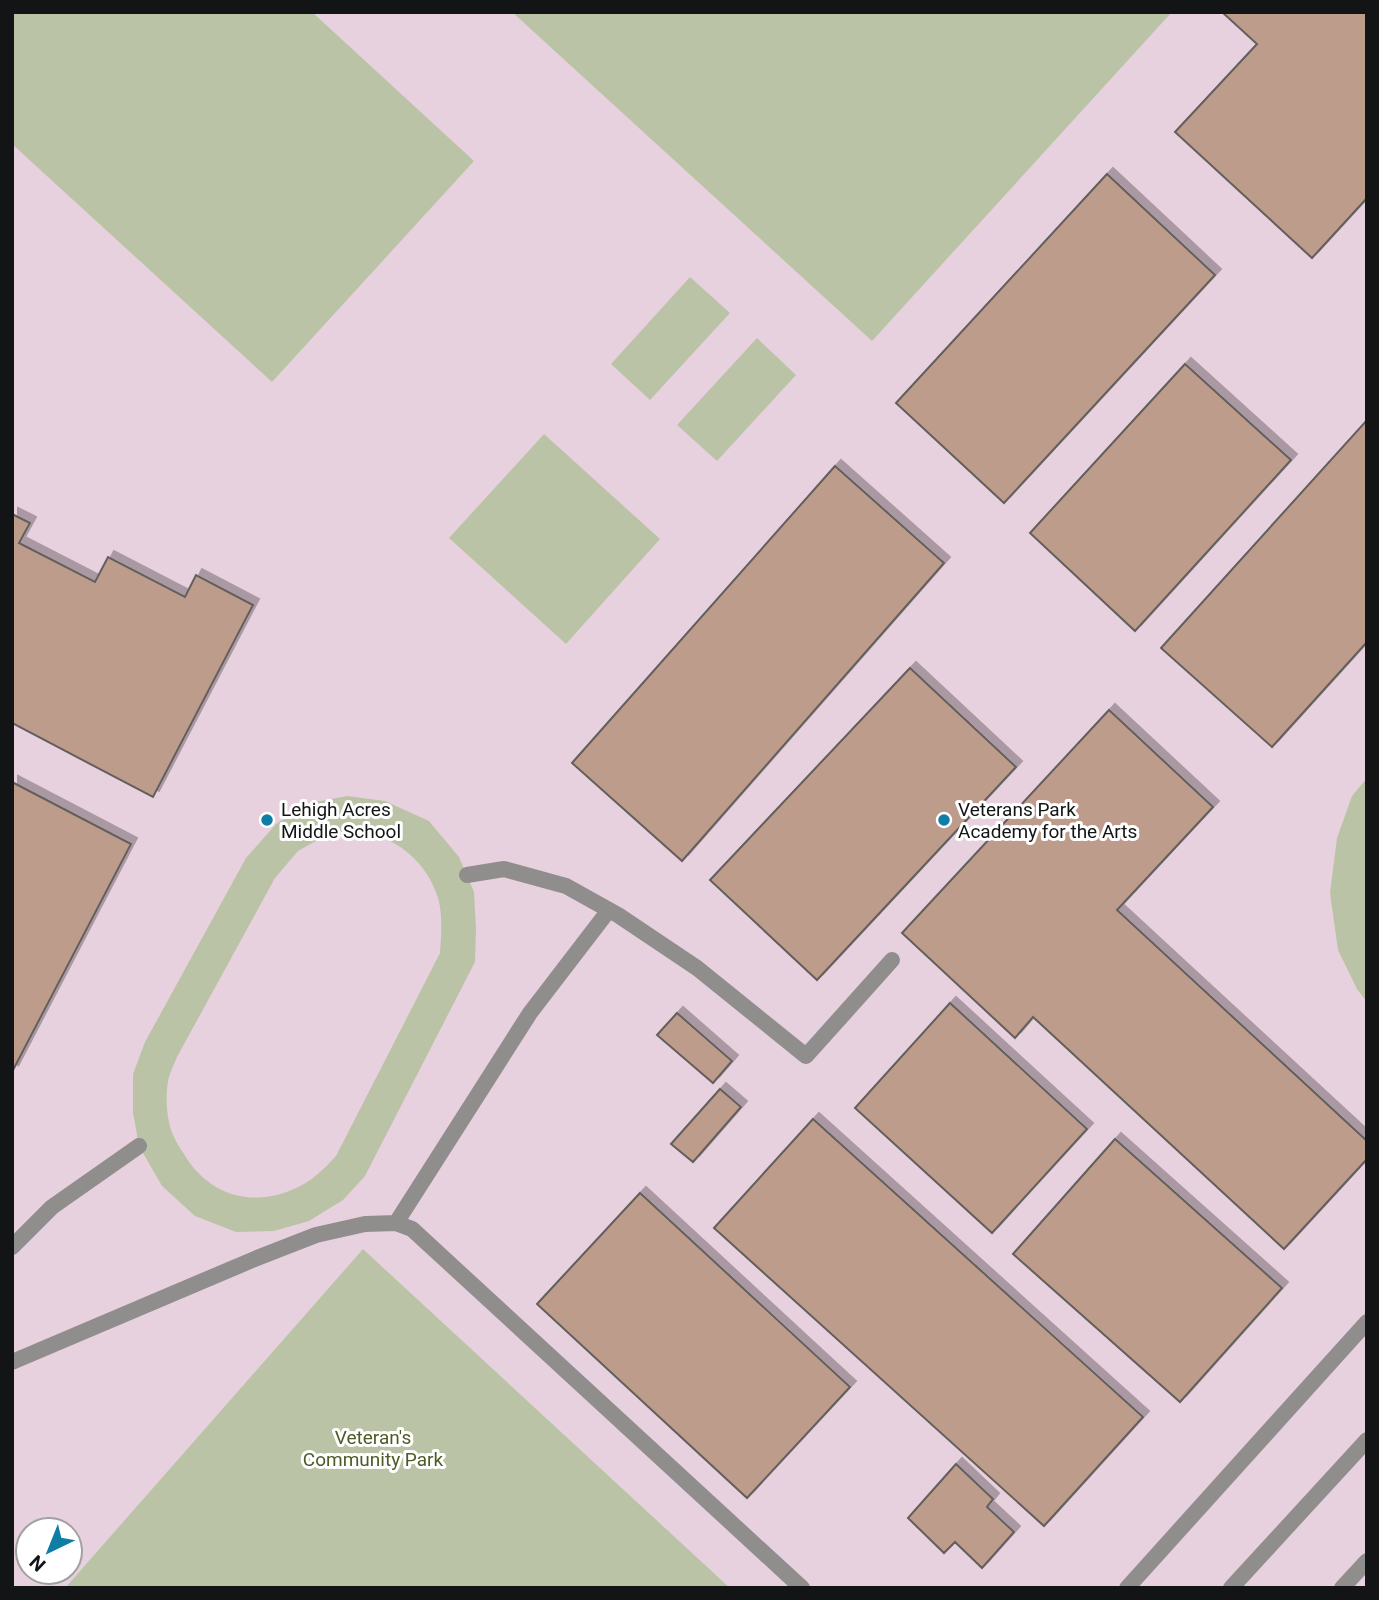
<svg xmlns="http://www.w3.org/2000/svg" width="1379" height="1600" font-family="Roboto,sans-serif">
<style>
.education{fill:#e8d1de;fill-rule:evenodd}
.green{fill:#bbc3a7;fill-rule:evenodd}
.building{fill:#be9c8b;stroke:#625e5c;stroke-width:2;filter:url(#shadow)}
.lines{fill:none;stroke-linecap:round;stroke-linejoin:round}
.lane{stroke:#908e8d;stroke-width:16}
.poi-dot{fill:#0e7ea6;stroke:#fff;stroke-width:2.5}
.labels{text-anchor:middle;dominant-baseline:central;stroke-width:6;stroke-linejoin:round;paint-order:stroke}
.poi-label{font-size:19px;fill:#131415;stroke:#fff;text-anchor:start}
.park-label{font-size:19px;fill:#4f5b26;stroke:#fff}
</style>
<defs>
<filter id="shadow"><feDropShadow dx="6" dy="-6" stdDeviation="0" flood-color="#0004"/></filter>
</defs>
<rect width="100%" height="100%" fill="#e1e2e6"/>
<path class="education" d="M12,12H512L872,340L1172,12H1367V1588H730L363,1249L65,1588H12ZM28,1530H70V1572H28Z"/>
<path class="green" d="M12,12H312L474,161L272,382L12,144Z
M512,12H1172L872,341Z
M690,277L730,313L650,400L611,364Z
M757,338L796,375L717,461L677,425Z
M544,434L660,539L566,644L449,538Z
M1367,778V1002L1357,989L1338,950L1330,893L1337,838L1352,796Z
M347,796L385,801L429,821L459,857L474,892L476,928L475,962L365,1176L343,1200L309,1221L274,1231L236,1232L195,1216L162,1186L139,1146L133,1113V1074L145,1042L246,858L276,824L310,803ZM348,831C357,832 367,832 375,835C405,844 429,868 438,898C443,915 441,936 440,953L336,1156C324,1169 311,1182 294,1189C251,1208 208,1195 184,1154C180,1148 176,1142 173,1135C167,1121 165,1098 168,1082C169,1074 174,1065 177,1057L275,878L298,851L323,837Z
M363,1249L730,1588H65Z"/>
<path class="building" d="M1222,12H1367V198L1312,258L1175,132L1257,44Z
M1107,174L1215,275L1004,503L896,403Z
M1185,364L1291,460L1135,631L1030,533Z
M1367,420V642L1272,747L1161,648Z
M835,466L944,563L682,861L572,763Z
M12,514L30,523L19,543L95,582L108,557L185,597L196,575L253,605L153,797L12,723Z
M910,668L1016,767L817,980L710,880Z
M1109,710L1213,807L1117,910L1367,1141V1159L1284,1249L1033,1017L1015,1038L902,933Z
M12,782L131,844L12,1072Z
M950,1003L1087,1129L992,1233L855,1108Z
M677,1013L732,1061L713,1083L657,1035Z
M720,1089L741,1107L693,1162L671,1144Z
M813,1119L1143,1417L1044,1526L714,1228Z
M1115,1139L1282,1288L1180,1402L1013,1254Z
M640,1193L850,1387L747,1498L537,1304Z
M956,1464L993,1499L987,1507L1014,1532L982,1568L955,1542L944,1553L908,1518Z"/>
<g class="lines">
<path class="lane" d="M467,875L504,869L566,886L618,915L697,968L806,1056L892,960
M396,1223L530,1013L609,910
M12,1247L52,1207L139,1146
M12,1362L257,1258L316,1235L365,1224L396,1223L412,1229L802,1588
M1127,1588L1367,1322
M1231,1588L1367,1440
M1342,1588L1367,1561"/>
</g>
<g class="poi-dot">
<circle cx="267" cy="820" r="7"/>
<circle cx="944" cy="820" r="7"/>
</g>
<g class="labels">
<g class="poi-label">
<text x="281" y="809">Lehigh Acres<tspan x="281" dy="22">Middle School</tspan></text>
<text x="958" y="809">Veterans Park<tspan x="958" dy="22">Academy for the Arts</tspan></text>
</g>
<g class="park-label">
<text x="373" y="1437">Veteran's<tspan x="373" dy="22">Community Park</tspan></text>
</g>
</g>
<rect width="1379" height="1600" fill="none" stroke="#131415" stroke-width="28"/>
<g transform="translate(49 1551) rotate(223)"><circle r="33" fill="#ffffff" stroke="#a1a1a1" stroke-width="2"/>
<path d="M0-5L12 26L0 18L-12 26Z" fill="#0e7ea6"/>
<text y="-10" font-size="19" font-weight="bold" text-anchor="middle" fill="#131415">N</text>
</g>
</svg>
